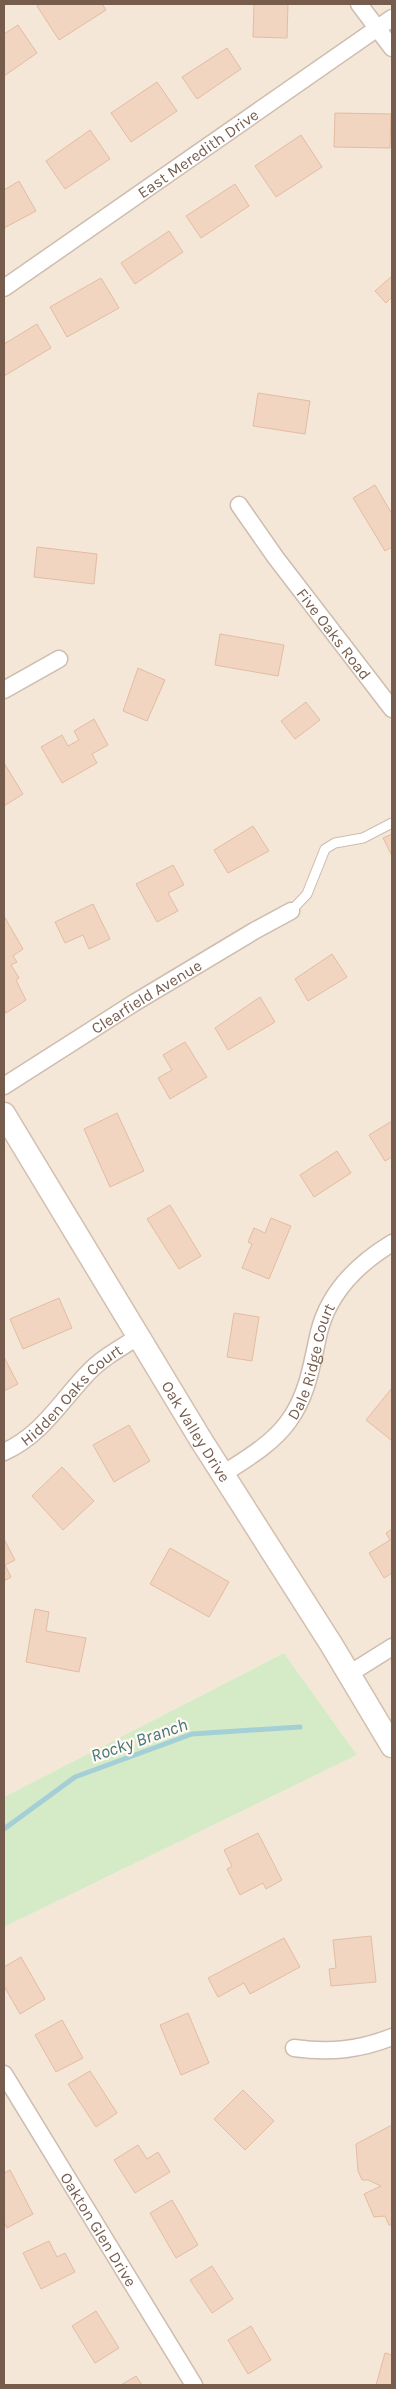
<svg xmlns="http://www.w3.org/2000/svg" width="396" height="2389" font-family="Karla,sans-serif">
<style>
.residential{fill:#f4e7d7}
.green{fill:#d5eac7}
.lines{fill:none;stroke-linecap:round;stroke-linejoin:round}
.stream{stroke:#a4cfd7;stroke-width:5}
.building{fill:#f1d5c1;stroke:#e3bca2}
.lane-casing{stroke:#cebdaf;stroke-width:11}
.street-casing{stroke:#cebdaf;stroke-width:19}
.secondary-casing{stroke:#d3bfaf;stroke-width:25}
.lane{stroke:#fff;stroke-width:9}
.street{stroke:#fff;stroke-width:16}
.secondary{stroke:#fff;stroke-width:22}
.labels{text-anchor:middle;dominant-baseline:central;stroke-width:4.5;stroke-linejoin:round;paint-order:stroke}
.street-label{font-size:16px;fill:#765c4d;stroke:#fff9ef}
.water-label{font-size:18px;font-style:italic;fill:#437782;stroke:#fff9ef}
</style>
<rect width="100%" height="100%" fill="#fcf5e9"/>
<path class="residential" d="M4,4H392V2385H4V1927L357,1755L284,1653L4,1797Z"/>
<path class="green" d="M284,1653L357,1755L4,1927V1797Z"/>
<g class="lines">
<path class="stream" d="M4,1829L75,1777L192,1734L300,1727"/>
</g>
<path class="building" d="M40,4H102L106,10L59,40L37,6Z
M254,4H288L287,38L253,37Z
M18,25L37,53L4,76V34Z
M227,48L241,69L197,99L182,77Z
M157,82L177,111L131,142L111,113Z
M335,113L391,114L390,148L334,147Z
M90,130L110,159L65,189L46,161Z
M301,135L322,167L276,197L255,166Z
M19,181L36,211L4,228V190Z
M235,184L249,206L201,238L186,216Z
M169,231L183,252L135,284L121,263Z
M392,276V297L386,303L375,291Z
M101,278L119,308L67,337L50,307Z
M37,324L51,348L4,376V344Z
M258,393L310,401L305,434L253,426Z
M375,485L392,514V547L385,551L353,498Z
M37,547L97,554L94,584L34,577Z
M220,634L284,645L278,676L215,665Z
M138,668L165,680L147,721L123,711Z
M306,702L320,720L295,739L281,721Z
M94,719L108,745L92,754L97,763L62,783L41,747L62,735L68,746L79,740L74,731Z
M4,763L23,794L4,806Z
M253,826L269,851L228,873L214,850Z
M392,834V856L383,838Z
M173,865L184,885L168,893L178,911L157,922L136,884Z
M93,904L110,939L89,949L83,935L65,943L55,922Z
M4,916L23,949L13,956L17,962L11,965L19,978L16,980L26,1000L6,1013L4,1009Z
M332,954L347,977L308,1001L295,979Z
M260,997L275,1022L228,1050L215,1028Z
M185,1042L207,1077L170,1099L158,1078L172,1070L163,1055Z
M117,1113L144,1171L110,1187L84,1129Z
M392,1121V1157L385,1161L369,1135Z
M337,1151L351,1173L314,1197L300,1175Z
M170,1205L201,1256L179,1269L147,1219Z
M271,1218L291,1226L269,1279L242,1268L252,1244L248,1242L254,1228L265,1233Z
M59,1298L72,1328L23,1349L10,1319Z
M234,1313L259,1317L252,1361L227,1357Z
M4,1357L18,1384L4,1391Z
M392,1388V1438L391,1440L366,1420Z
M129,1425L150,1461L114,1482L93,1445Z
M62,1467L94,1501L63,1530L32,1496Z
M392,1529V1573L384,1578L369,1553L390,1540L386,1533Z
M4,1539L15,1560L5,1565L11,1577L4,1581Z
M170,1548L229,1582L209,1617L150,1584Z
M35,1609L49,1612L46,1631L86,1638L79,1672L26,1662Z
M258,1833L282,1880L266,1889L263,1883L240,1895L227,1869L232,1866L224,1850Z
M371,1936L376,1982L331,1986L329,1969L336,1968L333,1940Z
M284,1938L300,1967L250,1994L244,1983L218,1997L208,1978Z
M21,1957L45,1999L20,2014L4,1986V1967Z
M188,2013L209,2063L181,2075L160,2025Z
M62,2020L83,2058L56,2072L35,2035Z
M90,2071L117,2113L96,2127L68,2084Z
M243,2090L274,2121L245,2150L214,2119Z
M392,2125V2225H389L385,2216L374,2217L364,2194L381,2186L368,2180H362L358,2171L356,2144Z
M138,2145L147,2159L158,2152L170,2172L135,2193L114,2160Z
M10,2170L33,2214L7,2228L4,2222V2173Z
M172,2200L198,2245L176,2258L150,2213Z
M49,2241L57,2257L65,2253L75,2272L41,2289L23,2253Z
M212,2266L233,2299L212,2313L190,2280Z
M96,2311L119,2348L95,2363L72,2326Z
M251,2326L271,2360L248,2374L228,2340Z
M385,2353L392,2355V2385H376Z
M136,2376L142,2385H121Z"/>
<g class="lines">
<defs>
<path id="lane" d="M291,911L307,894L325,849L335,843L363,838L392,823"/>
<g id="street">
<path d="M359,4L392,48"/>
<path id="s1" d="M4,288L392,18"/>
<path id="s2" d="M239,505L276,558L392,709"/>
<path d="M4,690L59,659"/>
<path id="s3" d="M4,1086L134,1003L254,931L291,911"/>
<path id="s4" d="M4,1452C41,1435 59,1404 85,1376C99,1360 120,1348 138,1337"/>
<path id="s5" d="M223,1474C246,1459 272,1444 288,1422C308,1395 312,1363 319,1332C329,1292 359,1263 392,1243"/>
<path d="M349,1674L392,1647"/>
<path d="M294,2048C330,2053 359,2050 392,2037"/>
<path id="s6" d="M4,2074L194,2385"/>
</g>
<g id="secondary">
<path id="s7" d="M4,1114L201,1440L331,1644L392,1746"/>
</g>
</defs>
<use href="#lane" class="lane-casing"/>
<use href="#street" class="street-casing"/>
<use href="#secondary" class="secondary-casing"/>
<use href="#lane" class="lane"/>
<use href="#street" class="street"/>
<use href="#secondary" class="secondary"/>
</g>
<g class="labels">
<g class="street-label">
<text stroke="none"><textPath href="#s1" startOffset="236">East Meredith Drive</textPath></text>
<text stroke="none"><textPath href="#s2" startOffset="160">Five Oaks Road</textPath></text>
<text stroke="none"><textPath href="#s3" startOffset="168">Clearfield Avenue</textPath></text>
<text stroke="none"><textPath href="#s5" startOffset="149">Dale Ridge Court</textPath></text>
<text stroke="none"><textPath href="#s4" startOffset="89">Hidden Oaks Court</textPath></text>
<text stroke="none"><textPath href="#s7" startOffset="371">Oak Valley Drive</textPath></text>
<text stroke="none"><textPath href="#s6" startOffset="182">Oakton Glen Drive</textPath></text>
</g>
<g class="water-label">
<text transform="translate(139 1740) rotate(-19)">Rocky Branch</text>
</g>
</g>
<rect width="396" height="2389" fill="none" stroke="#765c4d" stroke-width="10"/>
</svg>
